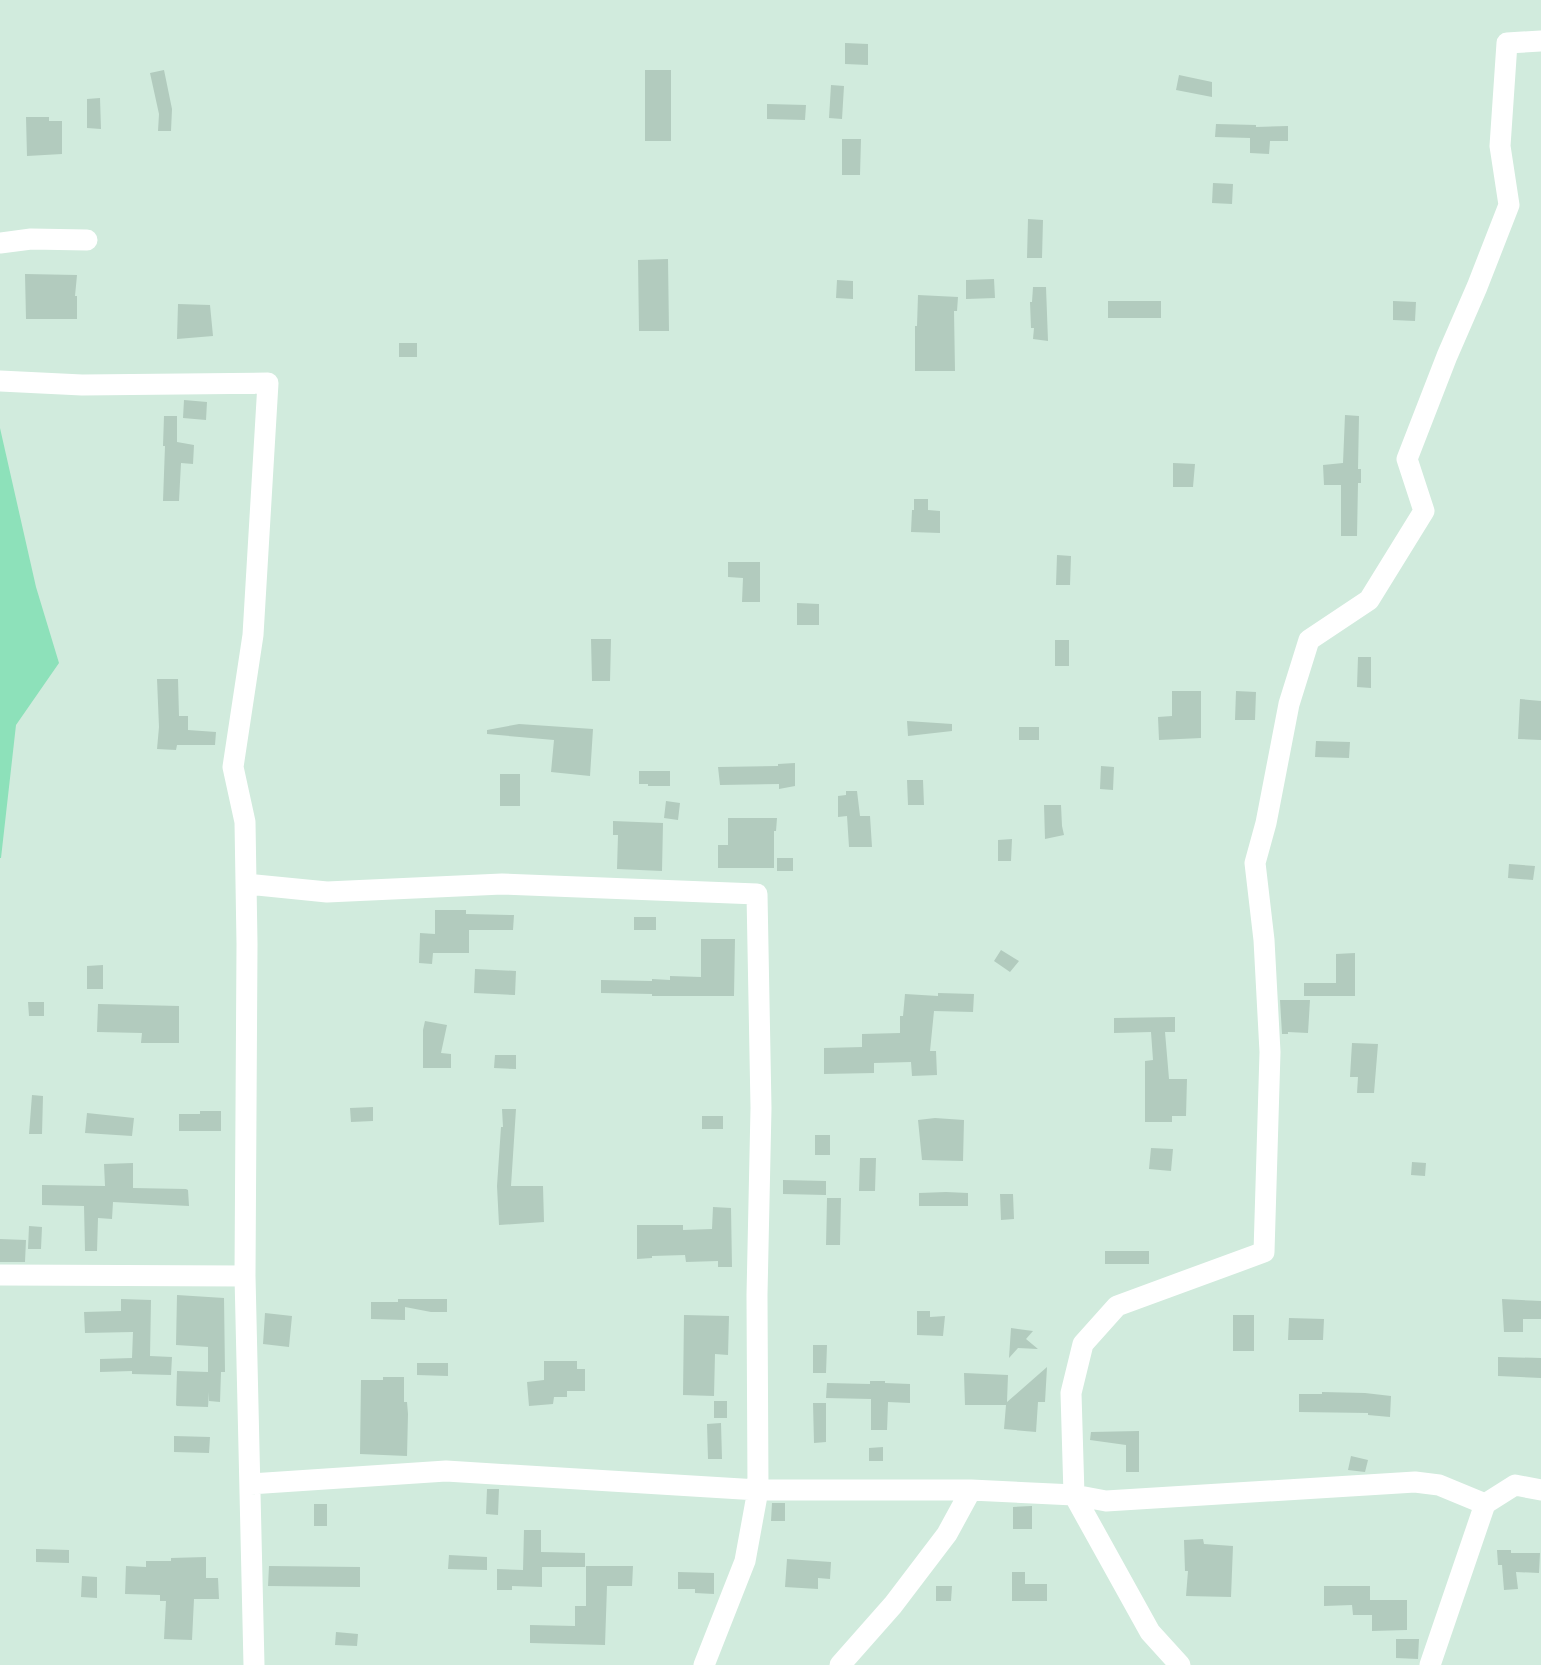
<svg xmlns="http://www.w3.org/2000/svg" width="1541" height="1665" font-family="Roboto,sans-serif">
<style>
.green{fill:#8de1ba}
.building{fill:#b2cbbe}
.lines{fill:none;stroke-linecap:round;stroke-linejoin:round}
.minor{stroke:#fff;stroke-width:21}
</style>
<rect width="100%" height="100%" fill="#d1ebdd"/>
<path class="green" d="M0,428L36,587L59,663L16,725L1,858H0Z"/>
<path class="building" d="M845,43L868,44V65L845,64Z
M164,70L172,109L171,131H158L159,114L150,73Z
M645,70H671V141H645Z
M1179,75L1212,82V97L1176,90Z
M831,85L844,86L842,119L829,118Z
M100,98L101,129L87,128V99Z
M767,104L806,105L805,120L767,119Z
M26,117H49V121H62V154L27,156Z
M1216,124L1256,125V127L1288,126V141H1270L1269,154L1250,153V138L1215,137Z
M842,139H861L860,175H842Z
M1213,183L1233,184L1232,204L1212,203Z
M1028,219L1043,220L1042,258H1027Z
M668,259L669,331H639L638,260Z
M25,274L77,275L75,296H77V319H26Z
M994,279L995,298L966,299V280Z
M837,280L853,281V299L836,298Z
M1033,287H1046L1048,341L1033,339L1034,328H1031L1030,302H1032Z
M918,295L958,297L957,311H954L955,371H915V326H917Z
M1108,301H1161V318H1108Z
M1393,301L1416,302L1415,321L1393,320Z
M178,304L210,305L213,336L177,339Z
M399,343H417V357H399Z
M184,400L207,402L206,420L183,418Z
M1345,415L1359,416L1358,469H1361V483H1358L1357,536H1341V485H1324L1323,465L1343,463Z
M164,416H177V442L194,445L193,464L181,463L179,501H163L165,446H163Z
M1173,463L1195,464L1193,487H1173Z
M914,499H928V510L940,511V533L911,532L912,510H914Z
M1057,555L1071,556L1070,585H1056Z
M728,562H760V602H742L743,578L728,577Z
M797,603L819,604V625H797Z
M591,639H611L610,681H592Z
M1055,640H1069V666H1055Z
M1358,657H1371V688L1357,687Z
M157,679H178L179,716H188V730L216,732L215,745H177L176,750L157,749L159,727Z
M1172,691H1201V738L1159,740L1158,717L1172,716Z
M1236,691L1256,692L1255,720H1235Z
M1520,699L1541,701V740L1518,739Z
M907,721L952,724V731L908,736Z
M519,724L593,729L590,776L551,772L554,740L487,734V730Z
M1019,727H1039V740H1019Z
M1316,741L1350,742L1349,758L1315,757Z
M795,763V786L779,789V784L720,785L718,767L778,766V764Z
M1101,766L1114,767L1113,790L1100,789Z
M639,771H670V786H648V784H639Z
M500,774H520V806H500Z
M907,780H923L924,805H908Z
M846,791H857L860,816H870L872,847H849L847,816L838,817V796L846,795Z
M666,801L680,803L678,820L664,818Z
M1044,805H1061L1062,826L1064,835L1045,839Z
M728,818H777L776,831H774V868H718V845H728Z
M613,821L663,823L662,871L617,869L618,835H613Z
M1012,839L1011,861H998V840Z
M777,858H793V871H777Z
M1509,864L1535,866L1533,880L1508,878Z
M435,910H466V914L514,915L513,930H469V953H433L432,964L419,963L420,933L435,934Z
M634,917H656V930H634Z
M701,939H735L734,996H652V994L601,993V980L652,981V979L670,980V976L701,977Z
M1001,950L1019,961L1010,972L994,961Z
M1355,953V996H1304V983H1336V954Z
M103,965V989H87V966Z
M475,969L516,971L515,995L474,993Z
M938,993L974,994L973,1012L934,1011L930,1051H936L937,1075L912,1076L911,1062L874,1063V1073L824,1074V1048L862,1047V1034L900,1033V1016H903L905,994L938,996Z
M1280,1000H1310L1308,1033L1288,1032V1034H1282Z
M28,1002H44V1016H29Z
M98,1004L179,1006V1043H141L142,1033L97,1032Z
M1175,1017V1032H1165L1169,1079H1187L1186,1116H1172V1122H1145V1061L1153,1060L1151,1032L1114,1033V1018Z
M425,1021L447,1025L441,1053L451,1054V1068H423V1030Z
M1352,1043L1378,1044L1374,1093H1357L1358,1077H1350Z
M495,1055H516V1069L494,1068Z
M32,1095L43,1096L42,1134H29Z
M373,1107V1121L351,1122L350,1108Z
M502,1109H516L511,1186H543L544,1222L499,1225L497,1186L501,1127H503Z
M200,1111H221V1131H179V1114H200Z
M87,1113L134,1118L132,1136L85,1133Z
M702,1116H723V1129H702Z
M935,1118L964,1120L963,1161L922,1160L918,1120Z
M815,1135H830V1155H815Z
M1151,1148L1173,1149L1171,1171L1149,1169Z
M860,1158H876L875,1191H859Z
M1412,1162L1426,1163L1425,1176L1411,1175Z
M133,1163V1188L186,1189L188,1190L189,1206L113,1202L112,1219L98,1218L97,1251H85L84,1206L42,1205V1185L105,1186L104,1164Z
M783,1180L826,1181V1195L783,1194Z
M946,1192L968,1193V1206H919V1193Z
M1000,1194H1013L1014,1219L1001,1220Z
M827,1198H841L840,1245H826Z
M713,1207L731,1208L732,1267H718V1261L686,1262L685,1255L652,1256V1258L637,1259V1225H683V1230L712,1229Z
M29,1226L42,1227L41,1249H28Z
M0,1239L26,1240L25,1262H0Z
M1105,1251H1149V1264H1105Z
M177,1295L224,1298L225,1372H221L220,1402L209,1401V1392L208,1407L177,1406L176,1405L177,1371L208,1372V1347L176,1345Z
M121,1299L151,1300L150,1356L172,1357L171,1375L132,1374V1371L100,1372V1359L132,1358L133,1332L85,1333L84,1312L121,1311Z
M398,1299H447V1312H431L405,1307V1320L371,1319V1302H398Z
M1502,1299L1541,1301V1319H1523V1332H1504Z
M917,1311H930V1317L945,1316L943,1336L917,1335Z
M265,1313L292,1316L289,1347L263,1344Z
M684,1315L729,1316L728,1355L715,1354L714,1396L683,1395Z
M1233,1315H1254V1351H1233Z
M1289,1318L1324,1319L1323,1340H1288Z
M1011,1328L1033,1331L1026,1339L1038,1349L1018,1348L1009,1358Z
M813,1345H827L826,1373H813Z
M1498,1357L1541,1358V1378L1498,1376Z
M544,1361H577V1369H585V1391H567V1397H554L553,1404L529,1406L527,1382L544,1380Z
M417,1363H448V1376L417,1375Z
M1047,1367L1045,1402H1038L1036,1432L1004,1429L1006,1405H965L964,1373L1008,1375L1007,1402Z
M383,1377H404V1402H407L408,1414L407,1456L360,1454L361,1380H383Z
M870,1381H885V1383L910,1384V1403L888,1402L887,1430H871V1399L826,1398L827,1383L870,1384Z
M1322,1392L1365,1393L1391,1396L1390,1417L1368,1415V1413L1299,1412V1394H1322Z
M714,1401H727V1418H714Z
M813,1403H826V1442L814,1443Z
M721,1423L722,1459H708L707,1424Z
M1139,1431V1472H1126V1445L1090,1440L1091,1432Z
M174,1436L210,1437L209,1453L174,1452Z
M883,1447V1461H869V1448Z
M1351,1456L1368,1460L1365,1472L1348,1470Z
M487,1489H499L498,1515L486,1514Z
M772,1503H785V1521H771Z
M314,1504H327V1526H314Z
M1032,1506V1529H1013V1507Z
M524,1530H541V1552L585,1553V1567H542V1587L512,1586V1590H497V1569L523,1570Z
M1203,1539L1204,1544L1233,1546L1231,1597L1186,1596L1188,1571H1185L1184,1540Z
M36,1549L69,1550V1563L36,1562Z
M1497,1550H1511V1553H1540L1539,1573L1516,1572L1518,1589L1504,1590L1502,1565H1498Z
M449,1555L487,1557V1570L448,1569Z
M206,1557V1578H218L219,1599H194L192,1640L164,1639L166,1601H160V1595L125,1594L126,1566L146,1567V1561H171V1558Z
M787,1559L831,1562L830,1579L818,1578V1589L785,1587Z
M269,1566L360,1567V1587L268,1586Z
M586,1566H633L632,1586H607L605,1645L530,1643V1625L575,1626V1606H586Z
M678,1572L714,1573V1594L695,1593V1589H678Z
M1012,1572H1025V1584H1047V1601H1012Z
M82,1576L97,1577V1598L81,1597Z
M936,1586H952L951,1601H936Z
M1324,1586H1370V1600H1407V1630L1372,1631V1615H1353L1352,1605L1324,1606Z
M336,1632L358,1634L357,1646L335,1645Z
M1396,1639H1419L1418,1659L1396,1658Z"/>
<g class="lines">
<path class="minor" d="M0,243L31,239L87,240
M0,381L82,385L268,383L253,635L233,767L245,822L247,944L245,1276L254,1665
M246,884L327,892L502,884L757,894L761,1108L757,1295L758,1490L745,1561L704,1665
M0,1275L245,1276
M250,1484L446,1471L758,1490H971L1074,1495L1106,1501L1415,1482L1439,1485L1485,1504
M840,1665L893,1605L947,1534L971,1490
M1180,1665L1150,1632L1074,1495L1071,1393L1083,1344L1117,1306L1264,1252L1270,1052L1264,940L1255,863L1266,823L1289,704L1309,640L1369,600L1424,511L1407,459L1447,356L1477,287L1509,205L1500,146L1507,43L1541,41
M1430,1665L1485,1504L1515,1485L1541,1490"/>
</g>
</svg>
